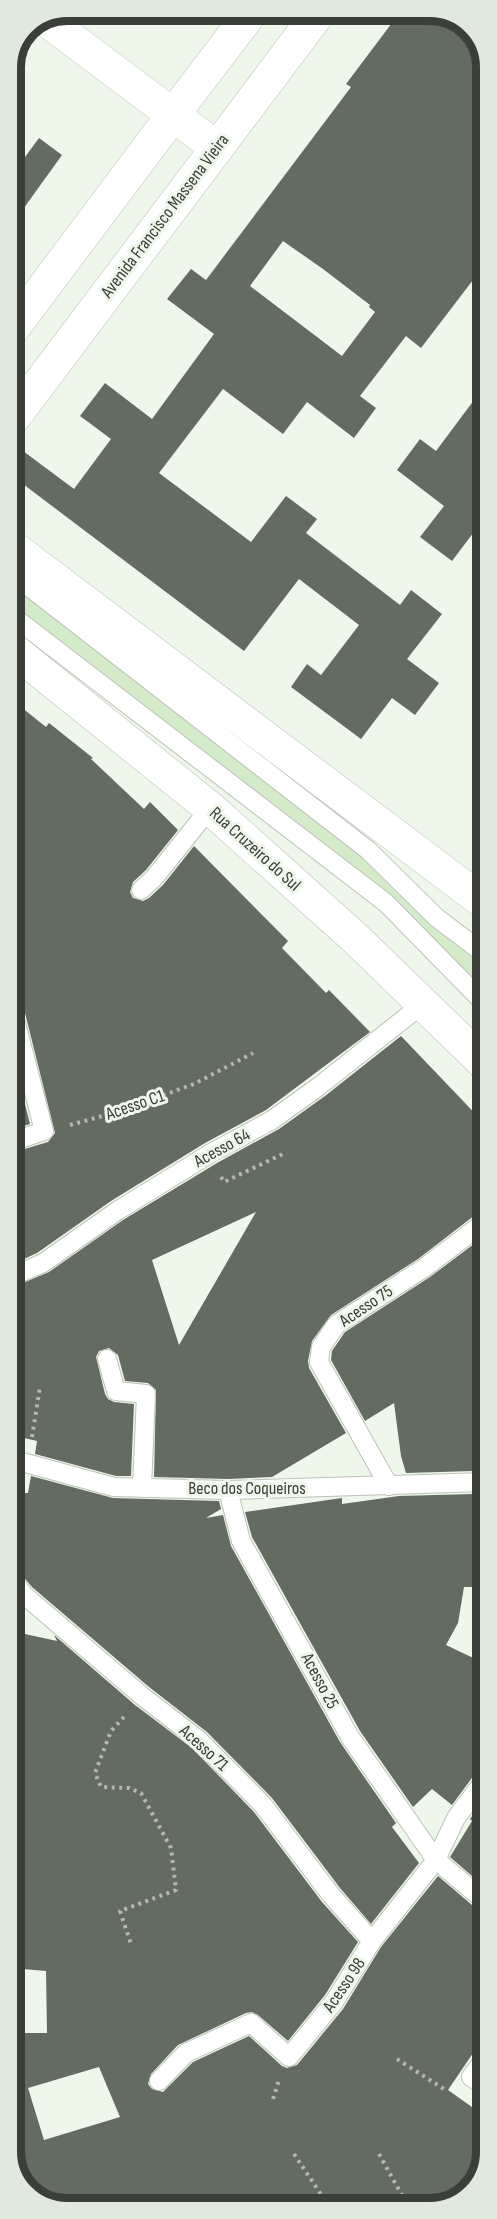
<svg xmlns="http://www.w3.org/2000/svg" width="497" height="2219" font-family="'Sofia Sans Condensed',sans-serif">
<style>
.green{fill:#d3ebc9}
.building{fill:#646b61;fill-rule:evenodd}
.lines{fill:none;stroke-linecap:round;stroke-linejoin:round}
.lane-casing{stroke:#bbc2b7;stroke-width:20}
.street-casing{stroke:#bbc2b7;stroke-width:34}
.secondary-casing{stroke:#bbc2b7;stroke-width:34}
.path{stroke:#b2b9af;stroke-width:4;stroke-dasharray:3 4.5;stroke-linecap:butt}
.lane{stroke:#fff;stroke-width:18}
.street{stroke:#fff;stroke-width:33}
.secondary{stroke:#fff;stroke-width:33}
.labels{text-anchor:middle;dominant-baseline:central;stroke-width:6;stroke-linejoin:round;paint-order:stroke}
.street-label{font-size:18px;fill:#3b3e39;stroke:#eff7eb}
.rim{fill:none;stroke:#3b3e39;stroke-width:8}
</style>
<rect width="100%" height="100%" fill="#eff7eb"/>
<path class="green" d="M11,584L361,852L486,960V993L364,875L11,603Z"/>
<path class="building" d="M401,11H437L468,25L485,56L486,263L421,348L406,336L360,396L376,408L354,438L307,402L283,434L223,389L159,473L251,542L286,496L317,519L306,533L400,605L411,590L442,614L407,659L439,683L415,715L392,698L361,739L291,687L307,664L321,675L359,625L299,579L244,651L11,475V442L74,489L111,439L80,416L105,383L152,419L214,334L167,299L191,269L206,280L351,87L346,84ZM283,241L323,269L370,305L369,307L375,312L342,356L250,286Z
M39,138L62,155L11,226V176Z
M486,384V516L452,561L420,537L444,506L397,470L420,439L436,451Z
M11,699L46,727L49,723L93,758L91,759L144,809L150,802L178,830L146,870L133,882L130,892L133,898L143,901L149,898L163,885L194,846L288,941L282,948L326,993L329,990L370,1032L266,1110L205,1143L111,1201L37,1253L11,1265V1153L48,1142L55,1133L22,1001L19,996L11,993Z
M401,1036L486,1125V1210L479,1212L418,1259L331,1315L312,1341L308,1361L309,1368L346,1433L272,1477L228,1479L154,1477L156,1390L148,1383L125,1381L118,1355L109,1348L99,1351L96,1357L105,1394L108,1399L114,1402L134,1404L131,1476H116L35,1454L37,1441L11,1435V1288L49,1272L123,1220L217,1163L279,1129L325,1096ZM256,1212L179,1345L152,1260Z
M11,1049L30,1124L11,1130Z
M486,1235V1441L475,1442L476,1457H473V1471L406,1473L401,1456L394,1403L365,1421L331,1360L332,1351L345,1332L430,1277Z
M31,1476L113,1498L219,1501L221,1509L206,1518L223,1515L231,1546L340,1742L396,1823L392,1827L419,1863L371,1924L340,1888L272,1798L207,1732L149,1687L32,1587L19,1572L11,1568V1493H28Z
M473,1494V1515H486V1587H464L458,1623L446,1645L486,1664V1767L477,1771L452,1805L432,1789L413,1807L360,1731L252,1537L245,1512L342,1498V1504L399,1496Z
M11,1631L57,1641L54,1635L135,1705L192,1748L254,1812L322,1902L358,1942L325,1995L288,2041L258,2015L252,2012L246,2013L178,2045L151,2074L148,2084L152,2089L163,2092L193,2062L249,2036L282,2066L287,2068L297,2065L343,2009L381,1947L438,1876L479,1911L486,1913V2034L448,2090L486,2117V2153L473,2189L441,2207L60,2208L29,2194L12,2163L11,2033H47L46,1971L11,1968ZM99,2067L120,2117L44,2140L28,2088Z
M486,1796V1888L450,1857L472,1821L470,1819Z"/>
<g class="lines">
<defs>
<path id="lane" d="M482,348L486,343
M11,573L368,850L437,918L486,955
M11,615L386,903L486,1005
M141,890L154,878L210,808
M11,1004L44,1131L11,1142
M11,1277L43,1263L117,1211L211,1153L272,1120L318,1087L424,1003
M107,1359L116,1391L146,1394L142,1488
M11,1459L114,1487L228,1490L486,1482
M389,1486L319,1362L321,1347L337,1324L424,1268L486,1221
M228,1490L241,1541L350,1737L436,1860L486,1902
M11,1579L24,1595L142,1696L199,1740L263,1805L331,1895L372,1941
M486,2057L471,2077L486,2087
M159,2081L186,2053L251,2023L289,2057L334,2002L372,1941L436,1860L456,1818L486,1778"/>
<path id="street" d="M173,115L252,11
M217,148L320,11"/>
<path id="secondary" d="M11,331L173,115
M11,421L217,148L45,19
M11,546L486,904
M11,648L210,808L355,938L486,1065"/>
</defs>
<use href="#lane" class="lane-casing"/>
<use href="#street" class="street-casing"/>
<use href="#secondary" class="secondary-casing"/>
<path class="path" d="M70,1125L117,1112L194,1084L253,1053
M221,1177L224,1182L285,1153
M32,1437L40,1387
M124,1717L111,1731L95,1773L101,1787L129,1788L141,1793L171,1848L176,1890L120,1911L131,1944
M397,2059L447,2091
M273,2099L279,2080
M294,2154L330,2208
M379,2154L409,2208"/>
<use href="#lane" class="lane"/>
<use href="#street" class="street"/>
<use href="#secondary" class="secondary"/>
</g>
<g class="labels">
<g class="street-label">
<text transform="translate(165 216) rotate(-53)">Avenida Francisco Massena Vieira</text>
<text transform="translate(255 849) rotate(42)">Rua Cruzeiro do Sul</text>
<text transform="translate(135 1105) rotate(-19)">Acesso C1</text>
<text transform="translate(222 1148) rotate(-29)">Acesso 64</text>
<text transform="translate(366 1306) rotate(-34)">Acesso 75</text>
<text x="247" y="1488">Beco dos Coqueiros</text>
<text transform="translate(320 1681) rotate(62)">Acesso 25</text>
<text transform="translate(204 1748) rotate(42)">Acesso 71</text>
<text transform="translate(344 1985) rotate(-56)">Acesso 98</text>
</g>
</g>
<path d="M0 0H497V2219H0ZM67 21H430A46 46 0 0 1 476 67V2152A46 46 0 0 1 430 2198H67A46 46 0 0 1 21 2152V67A46 46 0 0 1 67 21Z" fill="#e1e8dd" fill-rule="evenodd"/>
<path class="rim" d="M67 21H430A46 46 0 0 1 476 67V2152A46 46 0 0 1 430 2198H67A46 46 0 0 1 21 2152V67A46 46 0 0 1 67 21Z"/>
</svg>
